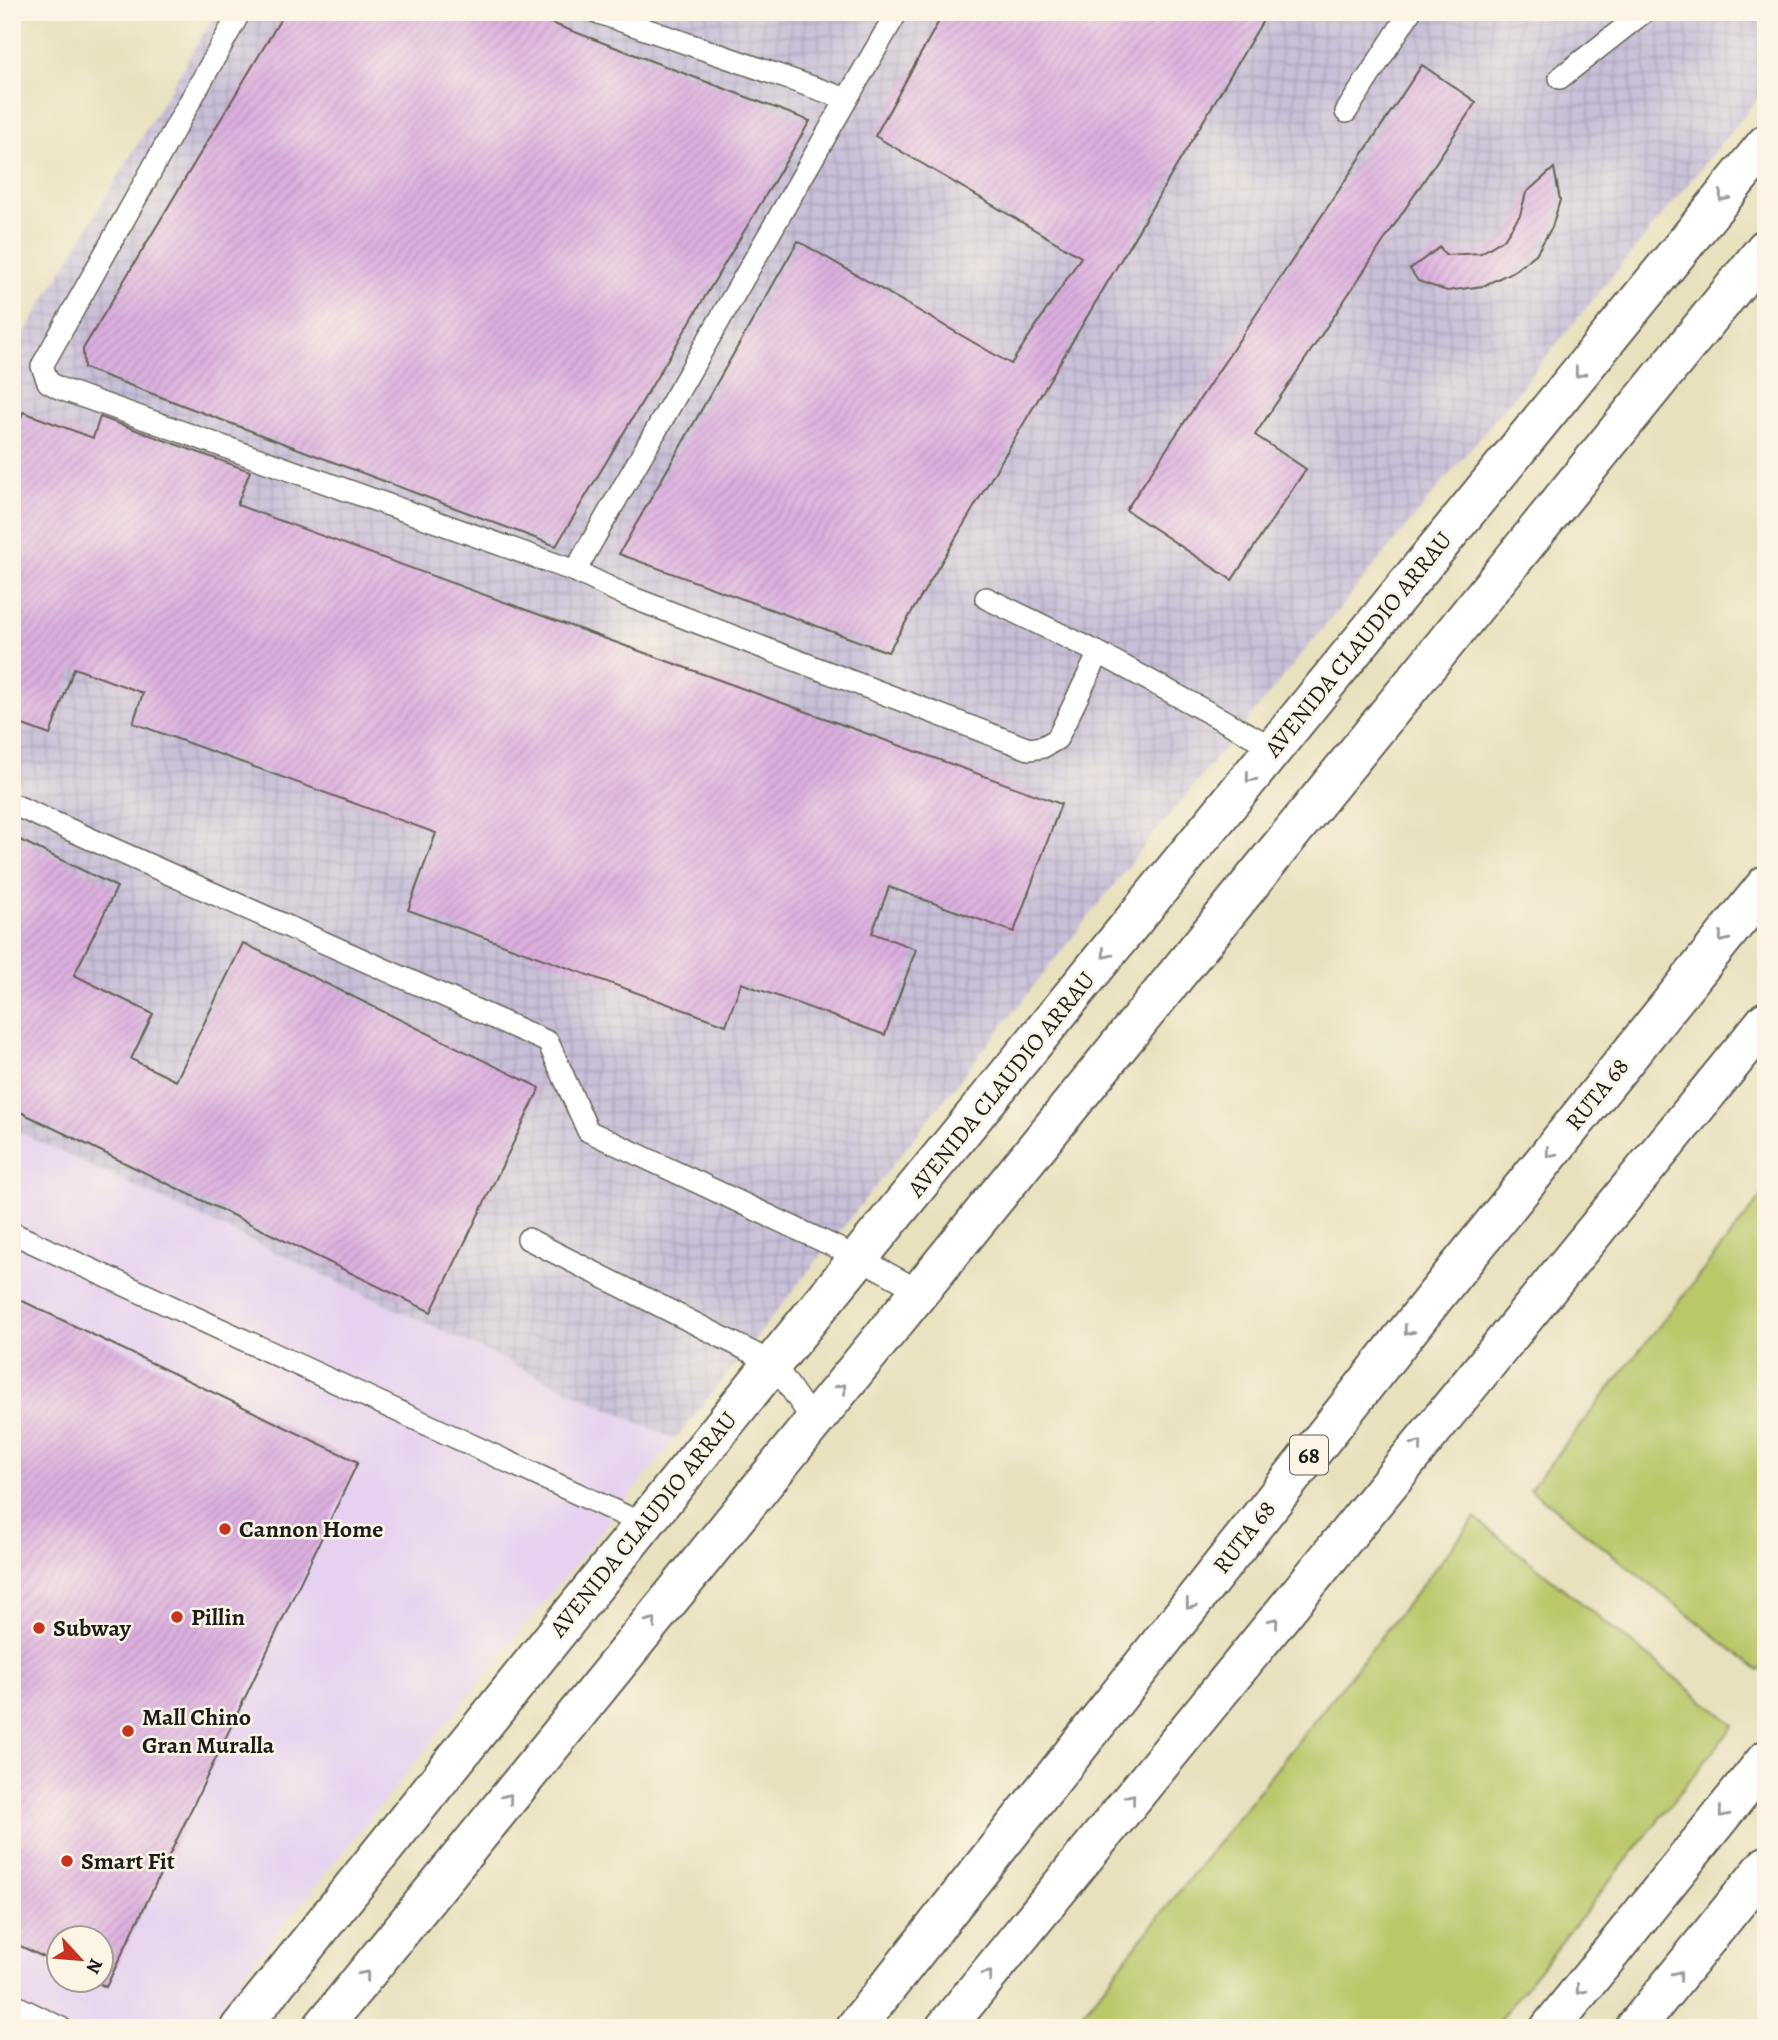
<svg xmlns="http://www.w3.org/2000/svg" width="1778" height="2040" font-family="Alegreya,serif">
<style>
.built{fill:#e6d2f0;fill-rule:evenodd}
.industrial{fill:url(#industrial-grid)}
.park{fill:#bac86a;stroke:#6b7243;stroke-width:2}
.building{fill:url(#building-hatch)}
.lines{fill:none;stroke-linecap:round;stroke-linejoin:round}
.lane-casing{stroke:#636155;stroke-width:24}
.secondary-casing{stroke:#636155;stroke-width:42}
.highway-casing{stroke:#636155;stroke-width:42}
.lane{stroke:#fff;stroke-width:21}
.secondary{stroke:#fff;stroke-width:38}
.highway{stroke:#fff;stroke-width:38}
.oneway{stroke:#999}
.poi-dot{fill:#c8321e;stroke:#fcf5e5;stroke-width:2.5}
.labels{text-anchor:middle;dominant-baseline:central;stroke-width:5;stroke-linejoin:round;paint-order:stroke}
.shield{fill:#fcf5e5;stroke:#5f5d58;stroke-width:2}
.shield-label{font-size:23px;font-weight:bold;fill:#1c1c1c}
.street-label{font-size:24px;fill:#1c1c1c;stroke:#fcf5e5}
.poi-label{font-size:24px;font-weight:bold;fill:#1c1c1c;stroke:#fcf5e5;text-anchor:start}
</style>
<defs>
<pattern id="industrial-grid" width="8" height="8" patternUnits="userSpaceOnUse" patternTransform="scale(1.75)"><rect width="8" height="8" fill="#c8bfd8"/><path d="M0 4h8M4 0v8" fill="none" stroke="#aba4b9"/></pattern>
<pattern id="building-hatch" width="6" height="6" patternUnits="userSpaceOnUse" patternTransform="scale(1.75)"><rect width="6" height="6" fill="#dcafdf"/><path d="M-1 1l2-2M0 6l6-6M5 7l2-2" fill="none" stroke="#bc96bf"/></pattern>
</defs>
<rect width="100%" height="100%" fill="#fcf5e5"/>
<filter id="ink" filterUnits="userSpaceOnUse"><feTurbulence type="fractalNoise" baseFrequency=".0143" numOctaves="2"/><feDisplacementMap in="SourceGraphic" scale="14" xChannelSelector="R" yChannelSelector="G"/><feConvolveMatrix kernelMatrix="1 2 1 2 8 2 1 2 1" color-interpolation-filters="sRGB"/></filter>
<filter id="wash" filterUnits="userSpaceOnUse"><feTurbulence type="fractalNoise" baseFrequency=".00686" numOctaves="4" result="noise"/><feDisplacementMap in="SourceGraphic" scale="28" xChannelSelector="R" yChannelSelector="G"/><feGaussianBlur stdDeviation="1.57" result="paint"/><feColorMatrix in="noise" values="0 0 0 0 0 0 0 0 0 0 0 0 0 0 0 0 0 1.4 0 .05"/><feComposite in="paint" operator="in"/></filter>
<g filter="url(#wash)">
<rect width="100%" height="100%" fill="#e8e1be"/>
<path class="built" d="M12,1129L675,1440L201,2028H51L12,2010ZM60,1938H102V1980H60Z"/>
<path class="industrial" d="M216,12H1766V89L1154,834L675,1440L12,1129V355Z"/>
<path class="park" d="M1766,1191V1663L1759,1671L1530,1489Z
M1475,1518L1734,1725L1493,2028H1071Z"/>
<g id="blocks">
<path class="building" d="M285,12H522L810,121L556,546L84,368L83,349Z
M944,12H1268L888,652L619,554L798,241L1011,364L1081,257L875,136Z
M1422,65L1476,102L1255,435L1306,469L1232,580L1126,510Z
M1554,168L1560,200L1552,227L1536,254L1514,271L1483,286L1447,291L1418,281L1410,269L1440,247L1445,255L1481,253L1504,239L1520,215L1526,193Z
M23,412L93,438L100,417L250,471L237,505L1061,804L1014,932L889,887L872,933L916,949L885,1035L741,983L726,1025L408,910L436,833L133,723L143,693L74,668L50,735L12,721V441Z
M12,836L117,887L74,975L153,1014L131,1059L176,1081L243,943L540,1088L431,1312L12,1108Z
M12,1296L358,1462L106,1987L93,1980H102V1938H60V1965L12,1942Z"/>
</g>
</g>
<g filter="url(#ink)">
<use href="#blocks" fill-opacity="0" stroke="#636155" stroke-width="2"/>
<g class="lines">
<defs>
<path id="lane" d="M240,12L42,366L48,382L61,389L575,571
M596,12L847,99
M897,12L575,571L625,595L1029,749L1043,747L1057,739L1099,653
M1560,78L1644,12
M1346,112L1410,12
M986,598L1099,653L1274,748
M12,804L548,1042L588,1131L859,1258L920,1291
M12,1233L643,1524
M528,1239L773,1363L814,1422
M12,2004L61,2028"/>
<path id="secondary" d="M240,2028L773,1363L1766,144
M322,2028L1766,248
M1550,2028L1766,1760
M1635,2028L1766,1866"/>
<path id="highway" d="M855,2028L1453,1274L1766,885
M945,2028L1766,1021"/>
</defs>
<use href="#lane" class="lane-casing"/>
<use href="#secondary" class="secondary-casing"/>
<use href="#highway" class="highway-casing"/>
<use href="#lane" class="lane"/>
<use href="#secondary" class="secondary"/>
<use href="#highway" class="highway"/>
</g>
<defs><path id="oneway-chevron" d="M-2-3.5L2.5 0L-2 3.5" fill="none" stroke-width="1.6" stroke-linecap="round" stroke-linejoin="round" transform="scale(1.75)"/></defs>
<g class="oneway">
<use href="#oneway-chevron" transform="translate(1723 197) rotate(129)"/>
<use href="#oneway-chevron" transform="translate(1579 373) rotate(129)"/>
<use href="#oneway-chevron" transform="translate(1250 778) rotate(129)"/>
<use href="#oneway-chevron" transform="translate(1723 938) rotate(129)"/>
<use href="#oneway-chevron" transform="translate(1106 954) rotate(129)"/>
<use href="#oneway-chevron" transform="translate(1550 1153) rotate(129)"/>
<use href="#oneway-chevron" transform="translate(1408 1331) rotate(128)"/>
<use href="#oneway-chevron" transform="translate(842 1388) rotate(-51)"/>
<use href="#oneway-chevron" transform="translate(1418 1445) rotate(-51)"/>
<use href="#oneway-chevron" transform="translate(1190 1605) rotate(128)"/>
<use href="#oneway-chevron" transform="translate(652 1622) rotate(-51)"/>
<use href="#oneway-chevron" transform="translate(1274 1622) rotate(-51)"/>
<use href="#oneway-chevron" transform="translate(508 1798) rotate(-51)"/>
<use href="#oneway-chevron" transform="translate(1131 1798) rotate(-51)"/>
<use href="#oneway-chevron" transform="translate(1723 1813) rotate(129)"/>
<use href="#oneway-chevron" transform="translate(365 1975) rotate(-51)"/>
<use href="#oneway-chevron" transform="translate(988 1975) rotate(-51)"/>
<use href="#oneway-chevron" transform="translate(1678 1975) rotate(-51)"/>
<use href="#oneway-chevron" transform="translate(1580 1990) rotate(129)"/>
</g>
</g>
<g class="poi-dot">
<circle cx="225" cy="1529" r="7"/>
<circle cx="177" cy="1617" r="7"/>
<circle cx="39" cy="1628" r="7"/>
<circle cx="128" cy="1731" r="7"/>
<circle cx="67" cy="1861" r="7"/>
</g>
<g class="labels">
<rect class="shield" x="1290" y="1435.5" width="38" height="39" rx="5"/>
<g class="shield-label">
<text x="1309" y="1455">68</text>
</g>
<g class="street-label">
<text transform="translate(1358 644) rotate(-51)">AVENIDA CLAUDIO ARRAU</text>
<text transform="translate(1001 1084) rotate(-51)">AVENIDA CLAUDIO ARRAU</text>
<text transform="translate(1597 1094) rotate(-51)">RUTA 68</text>
<text transform="translate(643 1524) rotate(-51)">AVENIDA CLAUDIO ARRAU</text>
<text transform="translate(1244 1537) rotate(-52)">RUTA 68</text>
</g>
<g class="poi-label">
<text x="239" y="1529">Cannon Home</text>
<text x="191" y="1617">Pillin</text>
<text x="53" y="1628">Subway</text>
<text x="142" y="1717">Mall Chino<tspan x="142" dy="28">Gran Muralla</tspan></text>
<text x="81" y="1861">Smart Fit</text>
</g>
</g>
<rect width="1778" height="2040" fill="none" stroke="#fcf5e5" stroke-width="42"/>
<g transform="translate(80 1959) rotate(116)"><circle r="33" fill="#fcf5e5" stroke="#a29e95" stroke-width="2"/>
<path d="M0-5L12 26L0 18L-12 26Z" fill="#c8321e"/>
<text y="-10" font-size="19" font-weight="bold" text-anchor="middle" fill="#1c1c1c">N</text>
</g>
</svg>
